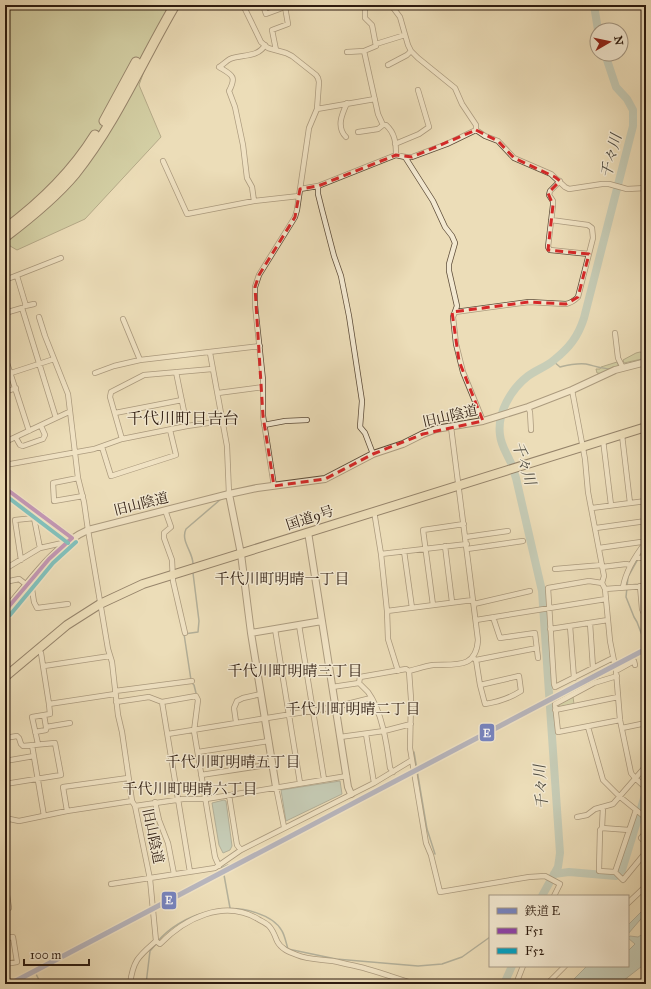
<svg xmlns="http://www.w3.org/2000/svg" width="651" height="989" font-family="'IM FELL Great Primer','Noto Serif JP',serif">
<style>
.green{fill:#b7c18f;stroke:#726e4f}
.water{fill:#9abab6;stroke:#6e7a73}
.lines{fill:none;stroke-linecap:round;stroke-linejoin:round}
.stream{stroke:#6e7a73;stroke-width:1.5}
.river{stroke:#9abab6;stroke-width:8}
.minor-casing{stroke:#5d4c39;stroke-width:6}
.tertiary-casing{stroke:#5d4c39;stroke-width:8}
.trunk-casing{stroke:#2d1b0f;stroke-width:10}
.motorway-casing{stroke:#2d1b0f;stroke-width:11}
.minor{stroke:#f3e9d1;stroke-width:4.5}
.tertiary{stroke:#f3e9d1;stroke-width:6}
.trunk{stroke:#ecddb8;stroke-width:8}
.motorway{stroke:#ecddb8;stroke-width:9}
.bus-1-casing{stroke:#f3e9d1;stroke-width:7}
.bus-2-casing{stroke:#f3e9d1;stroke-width:7}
.bus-1{stroke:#8e44ad;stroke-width:4}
.bus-2{stroke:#02a2c4;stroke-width:4}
.rail-1-casing{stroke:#f3e9d1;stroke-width:8}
.rail-1{stroke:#7785c2;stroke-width:5}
.marked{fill:none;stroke:#d62828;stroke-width:3;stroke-dasharray:8 5;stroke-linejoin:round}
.labels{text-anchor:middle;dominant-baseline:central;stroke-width:3;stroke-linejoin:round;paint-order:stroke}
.street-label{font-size:14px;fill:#2d1b0f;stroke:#f3e9d1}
.water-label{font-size:15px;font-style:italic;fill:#4e4b41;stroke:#f3e9d1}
.neighbourhood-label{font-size:15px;fill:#2d1b0f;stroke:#f3e9d1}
.quarter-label{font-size:16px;fill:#2d1b0f;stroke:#f3e9d1}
.line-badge{stroke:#f3e9d1;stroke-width:1.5}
.badge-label{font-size:11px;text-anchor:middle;font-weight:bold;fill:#fff}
</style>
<rect width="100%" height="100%" fill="#ecddb8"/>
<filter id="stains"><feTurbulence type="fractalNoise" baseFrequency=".005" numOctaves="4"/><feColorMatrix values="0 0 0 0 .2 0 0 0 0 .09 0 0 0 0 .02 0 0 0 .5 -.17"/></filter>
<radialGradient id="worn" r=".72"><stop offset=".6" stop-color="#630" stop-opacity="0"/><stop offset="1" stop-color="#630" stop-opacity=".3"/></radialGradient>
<path class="green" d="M5,5H168L139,85L161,137L85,219L17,250L5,243Z
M640,352L646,354V358L624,363L623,360L636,353Z
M617,362L619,367L604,374L597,373L596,369H600L601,367Z
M573,697L574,704L559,707V704Z"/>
<path class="water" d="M340,781L342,794L286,821L281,790Z
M224,800L226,801L232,846L230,850L223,853L219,845L212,803Z
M646,907V913L628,934V925Z
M646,932V963L619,984H569L587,966H628V951L635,944L628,938L630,936L638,937Z"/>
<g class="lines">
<path class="stream" d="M553,361L560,367C568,365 577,363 586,364C595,366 602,369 612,369
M623,365L642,360
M640,556L646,555
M638,559L628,577L626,597L634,617L637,622L646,646
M193,565C194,553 180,541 186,529L221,499
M191,680L184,634L198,632L199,621L193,573
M193,684L194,685L196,693
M414,752L427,829L435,854
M221,868L228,865
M224,875L230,908
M225,909C242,907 273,914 282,931C285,936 286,943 288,949L336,959L418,966L442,964L462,957L490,937
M158,941C169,928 187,917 204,913
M36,974L41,984
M146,984L150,951L156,944"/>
<path class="river" d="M594,5L598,30
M554,874L569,872L616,876L622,870L646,792
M542,896L558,867L560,853L542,591L516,478C514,473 513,466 510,461C506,452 501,445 500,435C497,413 511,389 528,376C536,370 546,367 554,360C569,348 578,337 584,318L633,126V110L627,99L616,87L605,54
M504,984L512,966"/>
<defs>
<path id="minor" d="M243,5L261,42L268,48L286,53L292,56L316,75L318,78L319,82L317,109L309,128L297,210L295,217L259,275L255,287V305L263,380V416L274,486
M263,5L266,14L285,7L288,24L272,30L276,50
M391,5L400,17L408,45L411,51L418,58L455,88L462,104L476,125V130
M376,44L405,35
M364,51L378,114L383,125H386C395,133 396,143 396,155
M347,52L364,51L376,46L372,25L365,18V5
M388,65L407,55L411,51
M317,109L375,99
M476,130L485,136L498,141L514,158L551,174L565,187L569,189L602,184H609L627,189L646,188
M358,132L378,129L383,125
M346,137C336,127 342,114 347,103
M395,144L419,134L429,127L418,90
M405,157L433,201L445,227L452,236L455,243L449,264V271L457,306L453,317L456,344L463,372L483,421
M163,161L187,214L254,201L299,196
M560,181L550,191L549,195L553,201V205L548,247L550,250L589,254
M318,186V194L322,210L334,256L341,276L349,316L362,401L360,427L365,433L373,454
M300,189L318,186L396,155L405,157H412L447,144L476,130
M254,201L252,187L247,178L243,145L235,107L229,91C237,76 232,75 219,67C223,65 226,61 230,59C241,54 258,58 265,45
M17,276L26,306
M5,280L61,258
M25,306L34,304
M455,312L529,302L566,304C571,303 574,301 578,297L593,238L592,228L588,225L551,220
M5,313L22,308L56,418L5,442
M39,317L45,336L68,394L78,478L84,502L88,530L108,649L112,662L118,715L122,732L132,801L135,806L150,879L156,941C139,956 133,960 130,984
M123,319L140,360
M615,333L618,358L623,368
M210,353L227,446L229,494
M5,357L29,431
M176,372L187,426
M95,373L114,366L140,360L260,346
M5,375L54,359
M572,390L585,459L588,492L604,576L602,583L605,589L610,641L616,671L620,720L631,773L635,778L646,788
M5,392L16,388
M218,393L263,387
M528,407L530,412L531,430
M115,413L182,400
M56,418L69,412
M264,425L285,421L307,420
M622,435L630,503
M16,438L20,445L23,446L43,439L45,435L41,426
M122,439L110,397L111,392L144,375L212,369
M603,440L611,505
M102,447L111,476L176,455L170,430
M5,465L94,449L122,439L187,426L222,421
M78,478L53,483L54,501L83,496
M5,488L72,538
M592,508L646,501
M165,510L171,527L164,533V538L172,560L173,581L185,633
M374,511L381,554L387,611L388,639L398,671
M596,528L646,521
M466,537L508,531
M5,540V541
M445,546L452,602
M40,548L67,542
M599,548L641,542L645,543
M467,549L523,541
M404,551L412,608
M381,554L467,544
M636,557L639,558L646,557
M21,560L15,520L34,518
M602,567L626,564L630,565
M5,569L40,548L34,518L42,515
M555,569L602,565
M5,582L19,579L32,589L34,602L37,608L68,604
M602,583L589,581L548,588L554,684L555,687L613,658
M640,586L642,609L646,618
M623,587C626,570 635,556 646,542
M605,589L646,586
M474,604L530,591
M433,605L423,530L464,524
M387,611L473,600
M493,617L500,638L535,633L538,658
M476,620L606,599
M590,623L593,668
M299,625L324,779
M570,626L574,678
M275,629L300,783
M550,629L608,620
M38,649L41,653L49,704L115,694
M473,658L476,660L480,685L485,704C498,702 510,698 521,691L519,676L480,685
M476,660L537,648
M44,666L110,656
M409,671L411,699L410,748L426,843L431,855L440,892L529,877L545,876L560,884L554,896
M616,671L634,661L635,665
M617,676L594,683L555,704L558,732L620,720
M359,683L360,677L406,669L409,671C417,669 425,666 433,665C456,664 476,669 478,640L451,427
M332,687L359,683C362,686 365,689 368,692C382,711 387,745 390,768L393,772
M115,691L192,681
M116,702L149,697L162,702L196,696L198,700L194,731L215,857L219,866
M162,702L190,872
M555,710L618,697
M44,715L46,727
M236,722L234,708L237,701L243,698L261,694
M588,727L603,780L619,796L646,818
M622,728L646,723
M35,732L46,730V727L70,723
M168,734L335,707L371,698
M366,734L374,783
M340,737L384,731L411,724
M5,738L17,736L19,738L21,744L23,746L55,743L61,775L5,784
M38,744L32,717L50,714L49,704
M32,745L44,816
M198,752L269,741
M5,761L34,756
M201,775L273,764
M276,787L284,827
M229,795L237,845L241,850
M155,802L159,820L168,843L174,874
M135,806L183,799H206L347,776
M67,811L63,787L128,778
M577,817L587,815L595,809L613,804L646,766
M5,818L19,821L67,811L132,801
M602,828L603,807
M629,830L602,828L600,830L599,871L615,872L623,880L646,852
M646,832L641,838L646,843
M615,872L636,810
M5,882L9,908L5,909
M111,884L215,868L241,850L374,783L412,760
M628,903L646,886
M5,938L13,937L17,962L5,964
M156,941L160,944C185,918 224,899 258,919C261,921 266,923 269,926C273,930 275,936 277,941C281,949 289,952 297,955C309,960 320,959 333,961C339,962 345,964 351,965C372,969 394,978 415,984
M516,984L523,966
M547,984L565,966"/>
<path id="tertiary" d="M229,494L241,554L251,633L276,787
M308,532L348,787L351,794
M5,611C28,584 55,544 88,530L229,494L257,488L325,479L373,454L403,444L423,434L436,429L483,421L528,407L572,390L615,370L646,362
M251,633L322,621"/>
<path id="trunk" d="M5,677L67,625L100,604L143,584L646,427"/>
<path id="motorway" d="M104,121L136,62
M5,229C40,203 72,172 95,135
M5,237C30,218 55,198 75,174C116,123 142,61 175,5"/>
</defs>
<use href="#minor" class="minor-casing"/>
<use href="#tertiary" class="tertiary-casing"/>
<use href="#trunk" class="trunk-casing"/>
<use href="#motorway" class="motorway-casing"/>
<use href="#minor" class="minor"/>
<use href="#tertiary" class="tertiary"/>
<use href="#trunk" class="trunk"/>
<use href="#motorway" class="motorway"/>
<defs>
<path id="bus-1" d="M5,488L72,538
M5,611L49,559L72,538"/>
<path id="bus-2" d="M5,495L68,543
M10,615L53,563L76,542"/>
</defs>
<use href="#bus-1" class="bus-1-casing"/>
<use href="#bus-2" class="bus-2-casing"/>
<use href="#bus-1" class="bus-1"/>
<use href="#bus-2" class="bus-2"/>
<defs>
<path id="rail-1" d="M10,984L646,649"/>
</defs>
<use href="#rail-1" class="rail-1-casing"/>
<use href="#rail-1" class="rail-1"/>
</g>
<path d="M0 0H651V989H0ZM476,130L498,141L514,158L555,177L560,181L548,193L553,205L548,250L589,254L578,297L566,304L529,302L452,312L459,361L483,421L423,434L373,454L325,479L274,486L263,416L255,287L259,275L295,217L300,189L318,186L396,155L412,157Z" fill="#ecddb8" fill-opacity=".55" fill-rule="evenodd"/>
<path class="marked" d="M476,130L498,141L514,158L555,177L560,181L548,193L553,205L548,250L589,254L578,297L566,304L529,302L452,312L459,361L483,421L423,434L373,454L325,479L274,486L263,416L255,287L259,275L295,217L300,189L318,186L396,155L412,157Z"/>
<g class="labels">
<g class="street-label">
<text transform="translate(450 416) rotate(-13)">旧山陰道</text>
<text transform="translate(141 504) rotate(-14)">旧山陰道</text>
<text transform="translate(310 518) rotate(-18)">国道9号</text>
<text transform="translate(153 836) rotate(78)">旧山陰道</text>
</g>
<g class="water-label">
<text transform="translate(611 156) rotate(-76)">千々川</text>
<text transform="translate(524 463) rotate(72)">千々川</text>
<text transform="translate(541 787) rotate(-94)">千々川</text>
</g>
<g class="neighbourhood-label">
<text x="282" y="579">千代川町明晴一丁目</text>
<text x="295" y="671">千代川町明晴三丁目</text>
<text x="353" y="709">千代川町明晴二丁目</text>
<text x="233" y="762">千代川町明晴五丁目</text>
<text x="190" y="789">千代川町明晴六丁目</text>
</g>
<g class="quarter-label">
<text x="183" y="418">千代川町日吉台</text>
</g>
</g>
<g class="line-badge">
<rect x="479" y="723" width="16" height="19" rx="4" fill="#7785c2"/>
<rect x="161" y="891" width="16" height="19" rx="4" fill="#7785c2"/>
</g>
<g class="badge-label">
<text x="487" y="737">E</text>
<text x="169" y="904">E</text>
</g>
<rect width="651" height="989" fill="none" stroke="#ecddb8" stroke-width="20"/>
<rect x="6" y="6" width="639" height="977" fill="none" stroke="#2d1b0f" stroke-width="2"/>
<rect x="10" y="10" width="631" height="969" fill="none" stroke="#2d1b0f"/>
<rect x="489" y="895" width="140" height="72" fill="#f3e9d1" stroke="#a49783"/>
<rect x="497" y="908" width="20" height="6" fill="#7785c2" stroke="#a49783"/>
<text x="525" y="915" font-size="12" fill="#2d1b0f">鉄道 E</text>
<rect x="497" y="928" width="20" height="6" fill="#8e44ad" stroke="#a49783"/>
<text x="525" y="935" font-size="12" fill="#2d1b0f">F51</text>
<rect x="497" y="948" width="20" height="6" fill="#02a2c4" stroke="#a49783"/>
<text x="525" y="955" font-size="12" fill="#2d1b0f">F52</text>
<g transform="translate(609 42) rotate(81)"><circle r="19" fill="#f3e9d1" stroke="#a49783"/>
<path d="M0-3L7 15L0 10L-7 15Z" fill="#8f2418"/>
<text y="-6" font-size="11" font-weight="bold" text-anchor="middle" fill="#2d1b0f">N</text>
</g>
<path d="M24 959v6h65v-6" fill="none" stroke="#2d1b0f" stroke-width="2"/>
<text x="30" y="959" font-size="12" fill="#2d1b0f" stroke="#f3e9d1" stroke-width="3" paint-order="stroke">100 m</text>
<rect width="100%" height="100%" filter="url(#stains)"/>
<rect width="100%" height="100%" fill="url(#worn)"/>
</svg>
